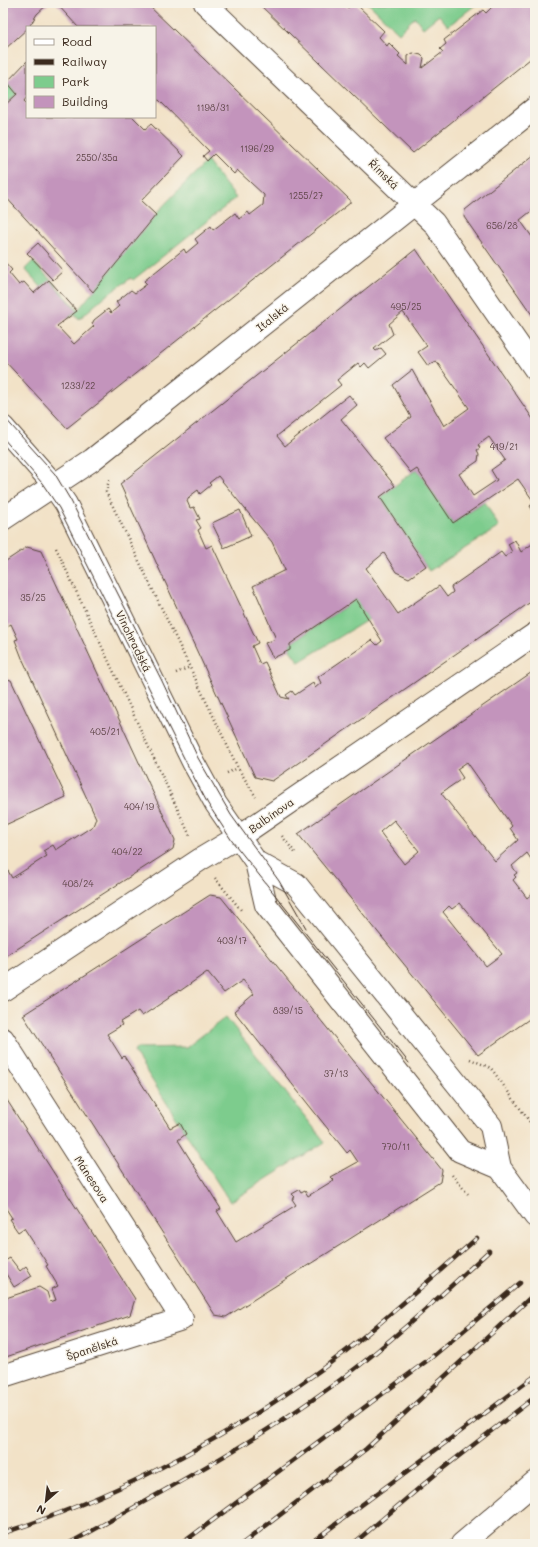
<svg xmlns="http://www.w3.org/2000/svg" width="538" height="1547" font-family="Mali,sans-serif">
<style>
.green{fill:#7dcc8d;stroke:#5c7b56}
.building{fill:#c394bc;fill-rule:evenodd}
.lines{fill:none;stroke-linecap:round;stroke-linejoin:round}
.minor-casing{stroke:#564637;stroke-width:24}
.tertiary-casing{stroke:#564637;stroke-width:24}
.secondary-casing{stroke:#564637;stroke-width:24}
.path{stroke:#564637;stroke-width:2.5;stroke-dasharray:1 3;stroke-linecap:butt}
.minor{stroke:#fff;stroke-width:22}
.tertiary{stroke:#fff;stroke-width:22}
.secondary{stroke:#fff;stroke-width:22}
.tram{stroke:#3b2a1e;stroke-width:1}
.rail-casing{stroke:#3b2a1e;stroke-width:4.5}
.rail{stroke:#f7f3e8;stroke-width:3;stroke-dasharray:9;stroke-linecap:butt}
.labels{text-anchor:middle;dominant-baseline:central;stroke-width:3;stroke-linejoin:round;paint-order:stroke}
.number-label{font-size:9px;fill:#5d4446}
.street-label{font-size:11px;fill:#3b2a1e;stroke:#f7f3e8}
</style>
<rect width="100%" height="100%" fill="#f7f3e8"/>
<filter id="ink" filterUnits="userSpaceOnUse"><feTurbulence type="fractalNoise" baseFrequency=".025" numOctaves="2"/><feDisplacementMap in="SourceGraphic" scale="8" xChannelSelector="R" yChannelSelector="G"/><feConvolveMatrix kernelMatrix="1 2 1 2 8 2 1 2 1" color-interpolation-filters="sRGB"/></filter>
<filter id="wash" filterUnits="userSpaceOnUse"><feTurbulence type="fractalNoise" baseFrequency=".012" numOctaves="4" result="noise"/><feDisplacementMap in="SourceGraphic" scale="16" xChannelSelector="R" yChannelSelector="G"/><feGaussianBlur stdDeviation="0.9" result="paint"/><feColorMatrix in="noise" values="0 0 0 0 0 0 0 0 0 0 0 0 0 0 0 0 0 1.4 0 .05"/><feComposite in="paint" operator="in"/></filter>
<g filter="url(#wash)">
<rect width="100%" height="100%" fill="#f2e2c7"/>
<path class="green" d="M368,3H478L448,26L439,15L423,28L415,17L399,33Z
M3,78L17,94L3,106Z
M207,161L236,198L133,280L131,278L103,298L79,319L75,314L69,318L25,269L33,261L78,310L161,208Z
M417,469L453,523L485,502L499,527L429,571L380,497Z
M356,599L369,619L299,662L290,650V644Z
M226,1017L325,1142L230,1202L134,1052L137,1048L187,1047Z"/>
<g id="blocks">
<path class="building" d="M3,3H49L37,14L29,27L3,51Z
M56,3H146L350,200V203L67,428L3,359V260L12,270L9,273L19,285L24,282L34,293L49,280L77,311L57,326L74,344L94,326L92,324L94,320L108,309L111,313L119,306L116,302L131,290L135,293L147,284L144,281L184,249L186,253L198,243L195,239L211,226L213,230L235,213L239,219L248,212L250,215L263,205L264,195L237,170L234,174L214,154L207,161L203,156L209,151L159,100L155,101V27H78Z
M258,3H343L348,8L352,3H355L384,31L379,37L387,46L389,43L400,54L398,56L408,65V56L413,53L421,55L424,58L422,68L443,52L440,49L446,44L444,40L483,10L486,13L496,3H535V55L413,153Z
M27,61V97L24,101L27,104V117H133L145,129L151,124L184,156L141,201L156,215L93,292L3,194V107L17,94L7,82Z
M535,154V208L520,220L535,241V319L464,217L465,210Z
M38,243L63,271L53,280L27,253Z
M416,249L535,422V514L530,506L534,502L518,479L453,523L417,469L411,473L383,438L411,417L393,385L412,370L444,426L469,408L436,361L428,366L418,352L427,346L403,312L389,324L393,334L374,349L376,351L381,348L386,354L369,368L365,363L361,367L358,363L337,380L341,385L277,436L285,446L349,395L357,405L341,419L395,486L380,497L426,566L409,578L396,572L384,553L366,568L398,614L439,586L447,597L453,592L451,587L501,552L505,557L512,552L508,544L515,540L521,552L535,542V599L272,781L255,777L120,484ZM489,437L505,460L491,470L497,480L473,496L459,474L478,461L479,454L477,450L480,448L478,445ZM218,476L272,542L285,570L253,586L276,639L265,643L273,658L290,650V644L356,599L382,641L377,645L372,640L318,677L321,683L315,688L313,683L295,695L292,691L286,695L289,699L281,697L265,662L260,664L252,646L258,643L212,545L206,548L198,530L201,528L196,520L200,519L194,507L190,508L187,501L190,496L198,490L200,494L211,485L209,483Z
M240,510L251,536L224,548L212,523Z
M27,547L41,551L175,840L173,849L3,958V867L5,871L7,869L12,878L47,856L43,851L53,845L56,850L93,826L96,818L22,658L15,640L18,639L11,624L3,629V563Z
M535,670V865L527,853L512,866L517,873L514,875L516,877L513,880L527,898L535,891V1015L478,1055L298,834ZM467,762L512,826L510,828L518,840L495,861L441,793L463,778L457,769ZM394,820L419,851L404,864L380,832ZM460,903L502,954L486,966L443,912L449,906L452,909Z
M3,678L11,680L66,797L3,826Z
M210,895L221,897L442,1170L440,1182L226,1317L215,1315L23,1015ZM207,972L224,993L243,980L254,994L234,1011L347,1153L350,1150L358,1162L331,1177L334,1180L308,1196L305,1191L301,1193L299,1190L292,1194L295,1197L292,1199L296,1205L236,1242L217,1211L221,1209L178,1140L186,1134L180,1123L170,1128L124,1056L122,1058L107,1034L122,1025L120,1022L138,1011L142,1016L169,998L168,997L179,990L180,991Z
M3,1094L135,1299L130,1315L3,1358V1299L39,1287L47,1292L50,1302L56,1300L52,1289L58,1286L46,1266L48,1265L24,1228L18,1232L9,1219L12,1218L3,1204Z
M10,1258L20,1271L26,1266L32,1276L14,1287L3,1269V1262Z"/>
</g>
</g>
<g filter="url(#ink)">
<use href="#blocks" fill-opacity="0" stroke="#564637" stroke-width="1"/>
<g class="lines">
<defs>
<path id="minor" d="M205,3L434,223L535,369
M3,990L201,859L243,834L535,634
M3,1039L182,1319L3,1376"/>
<path id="tertiary" d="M3,519L92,460L535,108"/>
<path id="secondary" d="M3,427L48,478L66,504L193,762L216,804L256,862L266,905L460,1151L500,1168
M256,862L296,884L491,1126L500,1168L535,1216
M462,1544L535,1482"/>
</defs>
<use href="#minor" class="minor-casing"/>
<use href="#tertiary" class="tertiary-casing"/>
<use href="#secondary" class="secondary-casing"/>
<path class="path" d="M109,480L106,492L238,768L256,797
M56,548L191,838
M176,673L190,667
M227,773L238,768
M282,836L296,854
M215,878L241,910
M470,1059L491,1068L535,1129
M452,1175L468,1194"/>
<use href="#minor" class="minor"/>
<use href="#tertiary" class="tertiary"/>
<use href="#secondary" class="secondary"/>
<path class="tram" d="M3,416L55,474L71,501L162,681L198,758L231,815L279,881L306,928
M3,438L42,483L59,508L190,770L208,804L232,841L409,1063"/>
<defs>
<path id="rail" d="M3,1533C123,1495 246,1428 346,1351C391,1315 434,1276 477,1238
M68,1544C167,1489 270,1435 360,1365C405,1329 447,1290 489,1251
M181,1544L432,1357L520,1283
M242,1544L366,1449L531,1297
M309,1544L535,1376
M353,1544L437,1473L535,1397"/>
</defs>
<use href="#rail" class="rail-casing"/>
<use href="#rail" class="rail"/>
</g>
</g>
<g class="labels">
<g class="number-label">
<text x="213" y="107">1198/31</text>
<text x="257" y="148">1196/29</text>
<text x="97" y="157">2550/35a</text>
<text x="306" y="195">1255/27</text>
<text x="502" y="225">656/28</text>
<text x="406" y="306">495/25</text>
<text x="78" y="385">1233/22</text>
<text x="504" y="446">419/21</text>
<text x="33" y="597">35/25</text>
<text x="105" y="731">405/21</text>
<text x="139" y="806">404/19</text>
<text x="127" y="851">404/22</text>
<text x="78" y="883">408/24</text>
<text x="232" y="940">403/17</text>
<text x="288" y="1010">839/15</text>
<text x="336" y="1073">37/13</text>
<text x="396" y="1146">770/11</text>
</g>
<g class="street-label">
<text transform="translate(384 174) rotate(44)">Římská</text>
<text transform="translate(272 317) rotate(-39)">Italská</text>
<text transform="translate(134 641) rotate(64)">Vinohradská</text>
<text transform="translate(271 815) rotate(-35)">Balbínova</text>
<text transform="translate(92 1179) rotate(57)">Mánesova</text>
<text transform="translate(92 1348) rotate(-18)">Španělská</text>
</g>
</g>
<rect width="538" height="1547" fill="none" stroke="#f7f3e8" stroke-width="16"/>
<rect x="26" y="26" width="130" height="92" fill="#f7f3e8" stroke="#aca397"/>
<rect x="34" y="39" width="20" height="6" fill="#ffffff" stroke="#aca397"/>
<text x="62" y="46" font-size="12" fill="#3b2a1e">Road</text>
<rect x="34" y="59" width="20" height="6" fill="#3b2a1e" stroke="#aca397"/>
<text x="62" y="66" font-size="12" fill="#3b2a1e">Railway</text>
<rect x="34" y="76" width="20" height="12" fill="#7dcc8d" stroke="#aca397"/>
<text x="62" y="86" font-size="12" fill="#3b2a1e">Park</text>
<rect x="34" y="96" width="20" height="12" fill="#c394bc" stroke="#aca397"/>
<text x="62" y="106" font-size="12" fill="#3b2a1e">Building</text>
<g transform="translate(46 1501) rotate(208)" stroke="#f7f3e8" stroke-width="3" paint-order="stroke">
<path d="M0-3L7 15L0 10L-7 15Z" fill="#3b2a1e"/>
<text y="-6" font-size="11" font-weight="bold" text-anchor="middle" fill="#3b2a1e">N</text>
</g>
</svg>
